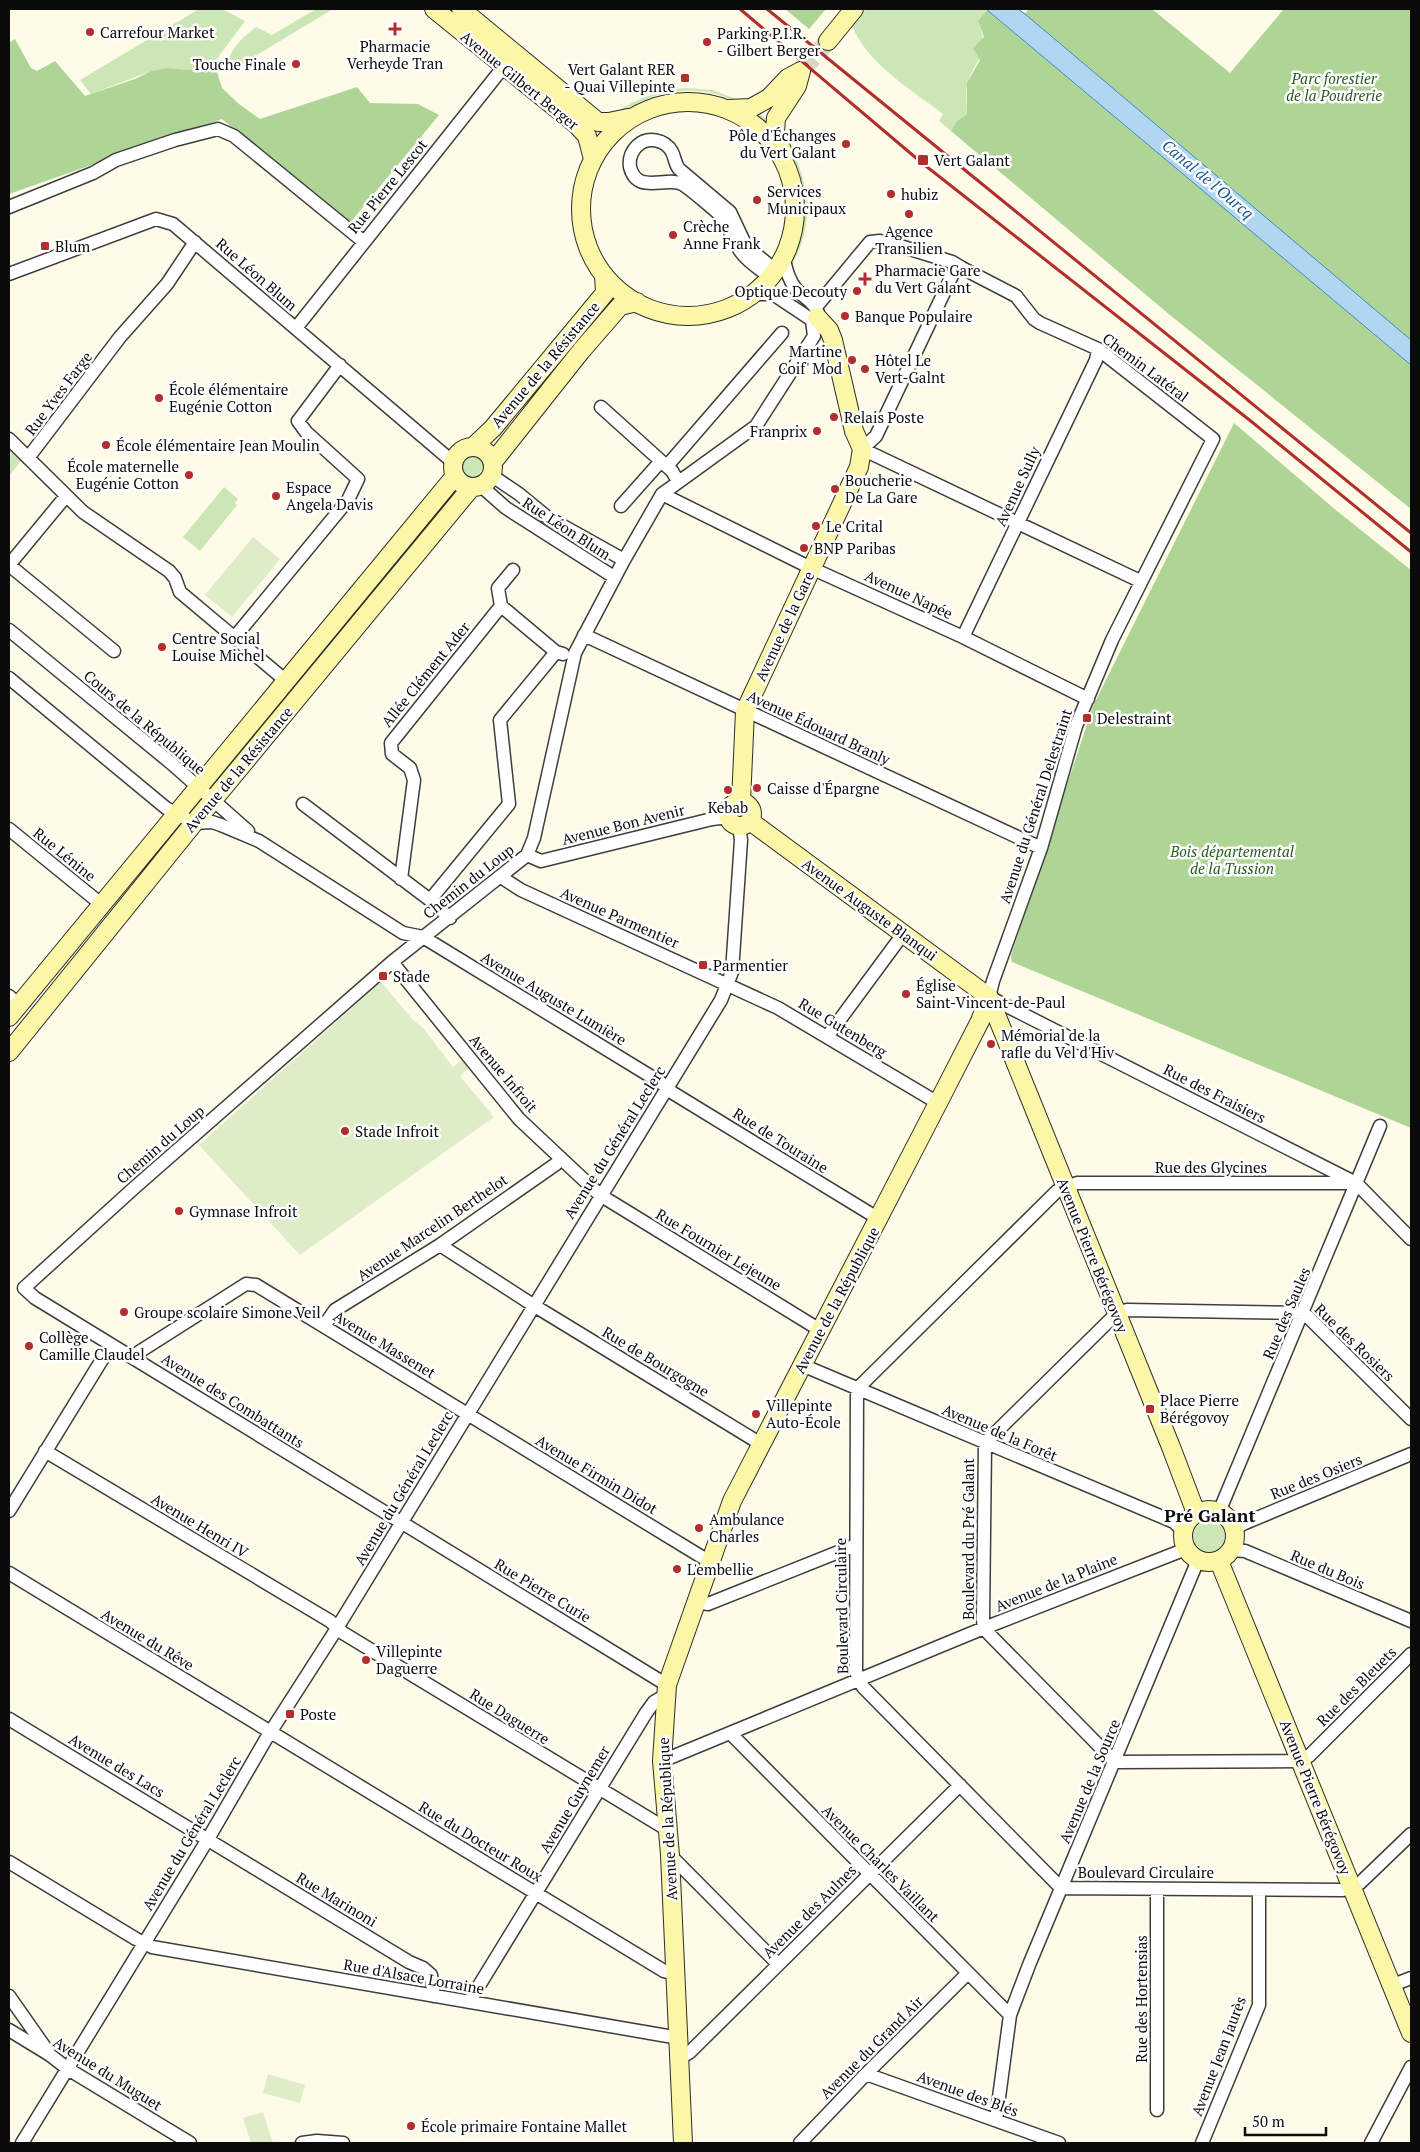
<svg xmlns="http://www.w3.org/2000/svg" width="1420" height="2152" font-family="'PT Serif',serif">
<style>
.green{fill:#cce6b6}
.forest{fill:#aed596}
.pitch{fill:#deedc7}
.water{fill:#b1d6f2;stroke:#3c86c5}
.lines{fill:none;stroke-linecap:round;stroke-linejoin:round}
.secondary-tunnel{stroke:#dad7c8;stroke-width:18;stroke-dasharray:18 9;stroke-linecap:butt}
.street-casing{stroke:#3e3e3e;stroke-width:15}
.secondary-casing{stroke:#2d2d2d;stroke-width:20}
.street{stroke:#fff;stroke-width:12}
.secondary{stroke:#fbf7a7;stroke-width:18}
.rail{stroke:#b22d2b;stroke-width:3}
.poi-dot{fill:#b22d2b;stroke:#fff;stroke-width:2}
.labels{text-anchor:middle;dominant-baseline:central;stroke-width:5;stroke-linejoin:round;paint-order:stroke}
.poi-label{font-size:15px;fill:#0b0b0b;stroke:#fff;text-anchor:start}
.park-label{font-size:15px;font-style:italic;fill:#285e1f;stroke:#fff}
.street-label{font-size:15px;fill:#0b0b0b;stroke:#fff}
.water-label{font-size:16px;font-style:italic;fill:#1c5895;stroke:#fff}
.quarter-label{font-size:18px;font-weight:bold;fill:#0b0b0b;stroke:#fff}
</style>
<rect width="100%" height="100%" fill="#fefbe9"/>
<path class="green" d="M199,9H222L245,21L216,60L217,72L167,68L151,71L91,94L80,80Z
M316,9H333L229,72C225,52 242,38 256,27L272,35Z
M866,9L987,10L978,21C990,52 978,55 968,82C965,91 967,104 967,114L957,121L951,131L939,121L943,114C913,91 865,62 852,25Z
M686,88L713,90L741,101C733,102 721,95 712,93C676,85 642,96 614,118L615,113C637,98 659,90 686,88Z
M759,113L767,120L768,132L747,115Z
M787,140C806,174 814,211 800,248C797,254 795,261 791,265C791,257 798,248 800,240C810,205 802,172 785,141Z
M9,449L21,461L9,476Z
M476,455L484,460L485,465L477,477L469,480L462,474C461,464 467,457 476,455Z
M224,487L238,499L235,503L237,505L200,551L183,537Z
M1193 1537a16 16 0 1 1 32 0a16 16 0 1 1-32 0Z"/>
<path class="forest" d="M785,9H826L809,29Z
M1029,9H1152L1230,73L1284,9H1411V340L1025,14Z
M987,10L1411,365V509L1170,315L951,131L957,121L967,114V83L980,60L973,48L984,37L978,21Z
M15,39L31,68L37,71L55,61L85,96L135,79L151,71L167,68L217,72L222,88L239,104L260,119L357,87L370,103L418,104L439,115L349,224L222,119L9,194V43Z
M1234,423L1337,511L1411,570V1128L1012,962L1011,955L1093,706Z"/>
<path class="pitch" d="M253,537L280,559L232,617L205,595Z
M381,982L413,1020L424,1029L453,1067L462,1060L470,1067L460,1076L494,1117L300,1255L199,1145Z
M268,2074L305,2085L300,2103L263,2093Z
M263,2112L273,2143H251L243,2118Z"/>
<path class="water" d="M986,9H1018L1025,14L1411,340V365Z"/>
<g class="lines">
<path class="secondary-tunnel" d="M801,71L828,41"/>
<defs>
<path id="street" d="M9,207L93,173L116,160L175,140L218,129L234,136L364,242
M783,256C786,268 788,279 796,289C803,297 815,302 818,313
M957,265L876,436L862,449L1140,581
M9,274L156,219L173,224L454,463
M770,277C760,269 748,262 741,252C733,242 730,229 723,218C719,213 689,188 682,184C665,176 637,195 630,167C629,160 631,152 637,146C647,136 665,139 672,152C675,158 675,164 679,169L730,212L746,246L775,270
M752,294H773L812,320
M816,307L870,242L880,241L900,246L952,262L962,268L1016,296L1034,319L1040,323L1098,349L1213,439L1112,640L1076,726L1041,848L993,981L989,997L1356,1183L1411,1239
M296,328L505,65
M601,407L672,471L678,481
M9,439L83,512L169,571L175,578L180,592L285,680
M28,458L120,337L167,284L195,242
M667,466L782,333
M491,475L519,494L547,517L624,560
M481,486L506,508L614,577
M662,494L811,568L963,637L1088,699
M66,496L9,565L114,651
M621,506L661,461
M501,606L556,652L563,654
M9,630L171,763L248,831
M584,635L1041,848
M963,637L1096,360L1098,349
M234,638L348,500L358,479L306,432L298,421L340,365
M9,678L166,808L194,823L212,822L221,825L259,841L403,933L423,937L660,1082L673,1093L879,1219
M303,804L430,900L450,918
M9,829L101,904
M527,855L541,861L712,819L729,817
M501,877L521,890L778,1008L938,1103
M401,879L414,780L410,768L392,754L391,743L501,606L498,588L513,570
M430,900L509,804L500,720L556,652
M392,962L519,1119L600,1195L820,1330
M9,996L19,1005
M827,1037L903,934
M1353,1183H1077L1057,1191L857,1389L856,1672L863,1687L1061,1888L1343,1890L1360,1883L1411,1834
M440,1245L533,1305L761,1444
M324,1326L335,1310L440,1245L556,1164L561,1158
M134,1359L139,1352L246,1284L256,1285L710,1562
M802,1365L1174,1522L1183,1531
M1411,1419L1304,1313L1127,1310L1117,1313L985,1443L983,1620L984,1628L990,1635L1115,1762L1301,1761L1309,1756L1411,1654
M45,1451L330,1621L343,1633L668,1830
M9,1511L111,1345
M1219,1512L1380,1126
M1234,1529L1245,1523L1411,1454
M1232,1550L1245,1551L1411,1621
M9,1573L664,1971L675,1974
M696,1602L708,1604L856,1545
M667,1685L35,1298L24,1288L134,1188L392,962L527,855L534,838L575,653L624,560L662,494L756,426L814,336L812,320
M9,1719L409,1962L423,1968L431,1975L434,1996
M730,1733L1010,2015
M662,1761L984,1628L1186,1549
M670,1855L778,1964
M9,1862L136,1939L152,1947L679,2038
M1393,1985L1411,1978
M9,1996L49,2053
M469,2002L646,1713L654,1702L666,1695
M9,2030L50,2055L68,2069L190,2143
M680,2058L690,2052L960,1785
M866,2074L1059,2143
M1157,2110V1889
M996,2120L1010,2015L1029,1965L1198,1560
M22,2143L208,1839L266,1739L334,1633L721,1000L732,972L741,840L739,826
M302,2143L317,2141L343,2143
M800,2143L866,2074L967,1974
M1202,2143L1259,2005V1890
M1371,2143L1411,2067"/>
<path id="secondary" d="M434,9L577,125L587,136L593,159
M461,9L598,122H609L628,118
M828,41L854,9
M581 209a107 107 0 1 1 214 0a107 107 0 1 1-214 0Z
M727,109L751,108L769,98L788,78L801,71
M782,150L775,132L776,118L797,86L801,71
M473,447L493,428L605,293L604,275
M453 467a20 20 0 1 1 40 0a20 20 0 1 1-40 0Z
M493,462L581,351L620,306L637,302
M728 814a12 12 0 1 1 24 0a12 12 0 1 1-24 0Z
M741,802L745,711L859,467L862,449L854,431L833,340L829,330L817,317
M750,821L989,997
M989,997L1171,1447L1196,1513
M9,1017L455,476
M9,1052L194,823L471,488
M1183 1536a26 26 0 1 1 52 0a26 26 0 1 1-52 0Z
M1219,1561L1411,2033
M683,2143L670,1855L662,1761L667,1685L732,1501L938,1103L980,1021L989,997"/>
</defs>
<use href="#street" class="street-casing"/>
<use href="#secondary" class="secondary-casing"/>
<use href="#street" class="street"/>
<use href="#secondary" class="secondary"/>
<path class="rail" d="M740,9L922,163L1252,422L1411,552
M767,9L1411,533"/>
</g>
<g class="poi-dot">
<path d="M392.5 21.5h5v5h5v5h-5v5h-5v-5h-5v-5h5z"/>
<circle cx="90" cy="32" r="5"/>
<circle cx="707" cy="42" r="5"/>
<circle cx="296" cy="64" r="5"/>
<rect x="680" y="73" width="10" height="10" rx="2.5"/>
<circle cx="846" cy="144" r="5"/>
<rect x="917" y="154" width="12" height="12" rx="2.5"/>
<circle cx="891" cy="194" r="5"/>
<circle cx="757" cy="200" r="5"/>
<circle cx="909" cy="214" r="5"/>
<circle cx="673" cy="235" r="5"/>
<rect x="40" y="241" width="10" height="10" rx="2.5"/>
<path d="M862.5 271.5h5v5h5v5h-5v5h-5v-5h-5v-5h5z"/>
<circle cx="857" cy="291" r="5"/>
<circle cx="845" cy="316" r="5"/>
<circle cx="852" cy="360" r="5"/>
<circle cx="865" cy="369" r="5"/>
<circle cx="159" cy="398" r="5"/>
<circle cx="834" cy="417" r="5"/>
<circle cx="817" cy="431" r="5"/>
<circle cx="106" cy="445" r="5"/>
<circle cx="189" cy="475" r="5"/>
<circle cx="835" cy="489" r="5"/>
<circle cx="276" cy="496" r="5"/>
<circle cx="816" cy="526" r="5"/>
<circle cx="804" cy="548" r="5"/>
<circle cx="162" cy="647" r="5"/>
<rect x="1082" y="713" width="10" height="10" rx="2.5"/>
<circle cx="757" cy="788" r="5"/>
<circle cx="728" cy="790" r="5"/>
<rect x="698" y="960" width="10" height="10" rx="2.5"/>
<rect x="378" y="971" width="10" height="10" rx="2.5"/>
<circle cx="906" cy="994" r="5"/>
<circle cx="991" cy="1044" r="5"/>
<circle cx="345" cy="1131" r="5"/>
<circle cx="179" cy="1211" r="5"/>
<circle cx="124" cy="1312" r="5"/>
<circle cx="29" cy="1346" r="5"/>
<rect x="1145" y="1404" width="10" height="10" rx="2.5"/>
<circle cx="756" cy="1414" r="5"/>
<circle cx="699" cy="1528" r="5"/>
<circle cx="677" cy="1569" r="5"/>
<circle cx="366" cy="1660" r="5"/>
<rect x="285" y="1709" width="10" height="10" rx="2.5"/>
<circle cx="411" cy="2126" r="5"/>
</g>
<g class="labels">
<g class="poi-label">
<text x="100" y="32">Carrefour Market</text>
<text x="717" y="33">Parking P.I.R.<tspan x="717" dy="17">- Gilbert Berger</tspan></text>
<text x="395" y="46" text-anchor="middle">Pharmacie<tspan x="395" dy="17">Verheyde Tran</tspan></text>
<text x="286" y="64" text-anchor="end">Touche Finale</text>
<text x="675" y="69" text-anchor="end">Vert Galant RER<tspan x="675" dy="17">- Quai Villepinte</tspan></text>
<text x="836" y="135" text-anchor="end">Pôle d'Échanges<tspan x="836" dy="17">du Vert Galant</tspan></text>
<text x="934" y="160">Vert Galant</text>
<text x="767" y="191">Services<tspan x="767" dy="17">Municipaux</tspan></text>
<text x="901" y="194">hubiz</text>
<text x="683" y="226">Crèche<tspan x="683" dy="17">Anne Frank</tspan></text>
<text x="909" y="231" text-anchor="middle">Agence<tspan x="909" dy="17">Transilien</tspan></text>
<text x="55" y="246">Blum</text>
<text x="875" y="270">Pharmacie Gare<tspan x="875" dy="17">du Vert Galant</tspan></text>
<text x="847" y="291" text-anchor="end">Optique Decouty</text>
<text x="855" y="316">Banque Populaire</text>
<text x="842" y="351" text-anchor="end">Martine<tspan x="842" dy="17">Coif' Mod</tspan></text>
<text x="875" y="360">Hôtel Le<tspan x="875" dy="17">Vert-Galnt</tspan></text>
<text x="169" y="389">École élémentaire<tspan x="169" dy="17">Eugénie Cotton</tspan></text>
<text x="844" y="417">Relais Poste</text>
<text x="807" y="431" text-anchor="end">Franprix</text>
<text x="116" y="445">École élémentaire Jean Moulin</text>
<text x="179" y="466" text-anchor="end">École maternelle<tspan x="179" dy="17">Eugénie Cotton</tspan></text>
<text x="845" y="480">Boucherie<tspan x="845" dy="17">De La Gare</tspan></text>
<text x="286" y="487">Espace<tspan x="286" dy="17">Angela Davis</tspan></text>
<text x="826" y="526">Le Crital</text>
<text x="814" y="548">BNP Paribas</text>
<text x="172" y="638">Centre Social<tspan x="172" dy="17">Louise Michel</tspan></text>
<text x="1097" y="718">Delestraint</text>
<text x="767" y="788">Caisse d'Épargne</text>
<text x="728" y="807" text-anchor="middle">Kebab</text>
<text x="713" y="965">Parmentier</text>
<text x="393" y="976">Stade</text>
<text x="916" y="985">Église<tspan x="916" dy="17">Saint-Vincent-de-Paul</tspan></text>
<text x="1001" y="1035">Mémorial de la<tspan x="1001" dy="17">rafle du Vel d'Hiv</tspan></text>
<text x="355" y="1131">Stade Infroit</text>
<text x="189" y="1211">Gymnase Infroit</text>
<text x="134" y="1312">Groupe scolaire Simone Veil</text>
<text x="39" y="1337">Collège<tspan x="39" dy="17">Camille Claudel</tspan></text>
<text x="1160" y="1400">Place Pierre<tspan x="1160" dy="17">Bérégovoy</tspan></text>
<text x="766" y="1405">Villepinte<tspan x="766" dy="17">Auto-École</tspan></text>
<text x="709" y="1519">Ambulance<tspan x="709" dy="17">Charles</tspan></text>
<text x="687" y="1569">L'embellie</text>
<text x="376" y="1651">Villepinte<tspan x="376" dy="17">Daguerre</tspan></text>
<text x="300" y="1714">Poste</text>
<text x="421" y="2126">École primaire Fontaine Mallet</text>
</g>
<g class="park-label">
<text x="1334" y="78">Parc forestier<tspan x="1334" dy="17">de la Poudrerie</tspan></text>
<text x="1232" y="851">Bois départemental<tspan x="1232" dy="17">de la Tussion</tspan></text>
</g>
<g class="street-label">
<text transform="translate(520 80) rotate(39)">Avenue Gilbert Berger</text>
<text transform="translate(387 186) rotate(-51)">Rue Pierre Lescot</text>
<text transform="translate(257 274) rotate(41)">Rue Léon Blum</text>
<text transform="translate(545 364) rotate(-50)">Avenue de la Résistance</text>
<text transform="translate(1146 367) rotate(37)">Chemin Latéral</text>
<text transform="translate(58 393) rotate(-53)">Rue Yves Farge</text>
<text transform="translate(1017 486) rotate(-65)">Avenue Sully</text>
<text transform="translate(567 528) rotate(33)">Rue Léon Blum</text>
<text transform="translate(909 594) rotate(25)">Avenue Napée</text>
<text transform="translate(784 626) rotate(-65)">Avenue de la Gare</text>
<text transform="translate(425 674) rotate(-51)">Allée Clément Ader</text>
<text transform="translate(145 722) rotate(40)">Cours de la République</text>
<text transform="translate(819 727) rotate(25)">Avenue Édouard Branly</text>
<text transform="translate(238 769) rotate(-50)">Avenue de la Résistance</text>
<text transform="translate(1035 806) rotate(-72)">Avenue du Général Delestraint</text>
<text transform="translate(623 824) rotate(-14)">Avenue Bon Avenir</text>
<text transform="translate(65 854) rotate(39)">Rue Lénine</text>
<text transform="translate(468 881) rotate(-38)">Chemin du Loup</text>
<text transform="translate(870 909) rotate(36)">Avenue Auguste Blanqui</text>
<text transform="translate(620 917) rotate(24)">Avenue Parmentier</text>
<text transform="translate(554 998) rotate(31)">Avenue Auguste Lumière</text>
<text transform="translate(843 1027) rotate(31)">Rue Gutenberg</text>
<text transform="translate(504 1073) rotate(50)">Avenue Infroit</text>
<text transform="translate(1215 1093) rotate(27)">Rue des Fraisiers</text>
<text transform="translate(781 1140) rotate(32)">Rue de Touraine</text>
<text transform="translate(614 1142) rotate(-58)">Avenue du Général Leclerc</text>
<text transform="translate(160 1144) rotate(-41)">Chemin du Loup</text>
<text x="1211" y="1167">Rue des Glycines</text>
<text transform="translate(432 1227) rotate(-34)">Avenue Marcelin Berthelot</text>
<text transform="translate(719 1249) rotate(31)">Rue Fournier Lejeune</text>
<text transform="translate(1093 1255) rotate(68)">Avenue Pierre Bérégovoy</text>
<text transform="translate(836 1300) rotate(-62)">Avenue de la République</text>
<text transform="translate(1286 1313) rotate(-67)">Rue des Saules</text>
<text transform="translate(1355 1342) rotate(44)">Rue des Rosiers</text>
<text transform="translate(385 1344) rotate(31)">Avenue Massenet</text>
<text transform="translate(656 1361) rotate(31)">Rue de Bourgogne</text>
<text transform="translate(233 1400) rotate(32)">Avenue des Combattants</text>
<text transform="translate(1000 1432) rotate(23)">Avenue de la Forêt</text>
<text transform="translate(597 1474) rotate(31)">Avenue Firmin Didot</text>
<text transform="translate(1316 1476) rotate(-22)">Rue des Osiers</text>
<text transform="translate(403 1488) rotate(-59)">Avenue du Général Leclerc</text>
<text transform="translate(200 1525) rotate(31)">Avenue Henri IV</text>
<text transform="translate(968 1539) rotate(-90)">Boulevard du Pré Galant</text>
<text transform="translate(1328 1569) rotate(23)">Rue du Bois</text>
<text transform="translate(1056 1582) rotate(-22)">Avenue de la Plaine</text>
<text transform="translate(543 1590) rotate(31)">Rue Pierre Curie</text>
<text transform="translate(841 1606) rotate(-91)">Boulevard Circulaire</text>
<text transform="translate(148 1639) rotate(31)">Avenue du Rêve</text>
<text transform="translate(1356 1686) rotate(-45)">Rue des Bleuets</text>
<text transform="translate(510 1716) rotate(32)">Rue Daguerre</text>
<text transform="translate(117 1765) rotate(31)">Avenue des Lacs</text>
<text transform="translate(1089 1781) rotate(-67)">Avenue de la Source</text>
<text transform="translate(1316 1797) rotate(68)">Avenue Pierre Bérégovoy</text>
<text transform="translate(574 1799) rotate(-59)">Avenue Guynemer</text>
<text transform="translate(667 1819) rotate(-93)">Avenue de la République</text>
<text transform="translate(191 1833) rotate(-59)">Avenue du Général Leclerc</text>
<text transform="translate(481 1841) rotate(31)">Rue du Docteur Roux</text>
<text transform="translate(881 1863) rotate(45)">Avenue Charles Vaillant</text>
<text x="1146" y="1872">Boulevard Circulaire</text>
<text transform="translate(337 1899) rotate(31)">Rue Marinoni</text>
<text transform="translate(809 1911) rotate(-45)">Avenue des Aulnes</text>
<text transform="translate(414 1976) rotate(10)">Rue d'Alsace Lorraine</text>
<text transform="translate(1141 1999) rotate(-90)">Rue des Hortensias</text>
<text transform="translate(871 2047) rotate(-45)">Avenue du Grand Air</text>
<text transform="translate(1218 2056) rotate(-69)">Avenue Jean Jaurès</text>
<text transform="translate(108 2073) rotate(32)">Avenue du Muguet</text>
<text transform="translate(968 2093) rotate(20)">Avenue des Blés</text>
</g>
<g class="water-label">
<text transform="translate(1208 179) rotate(40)">Canal de l'Ourcq</text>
</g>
<g class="quarter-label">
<text x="1210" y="1515">Pré Galant</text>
</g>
</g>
<rect width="1420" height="2152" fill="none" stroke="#0b0b0b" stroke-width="20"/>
<path d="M1245 2127v8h81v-8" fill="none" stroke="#0b0b0b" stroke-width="2.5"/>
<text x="1252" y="2127" font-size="15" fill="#0b0b0b" stroke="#ffffff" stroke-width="4" paint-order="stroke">50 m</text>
</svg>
